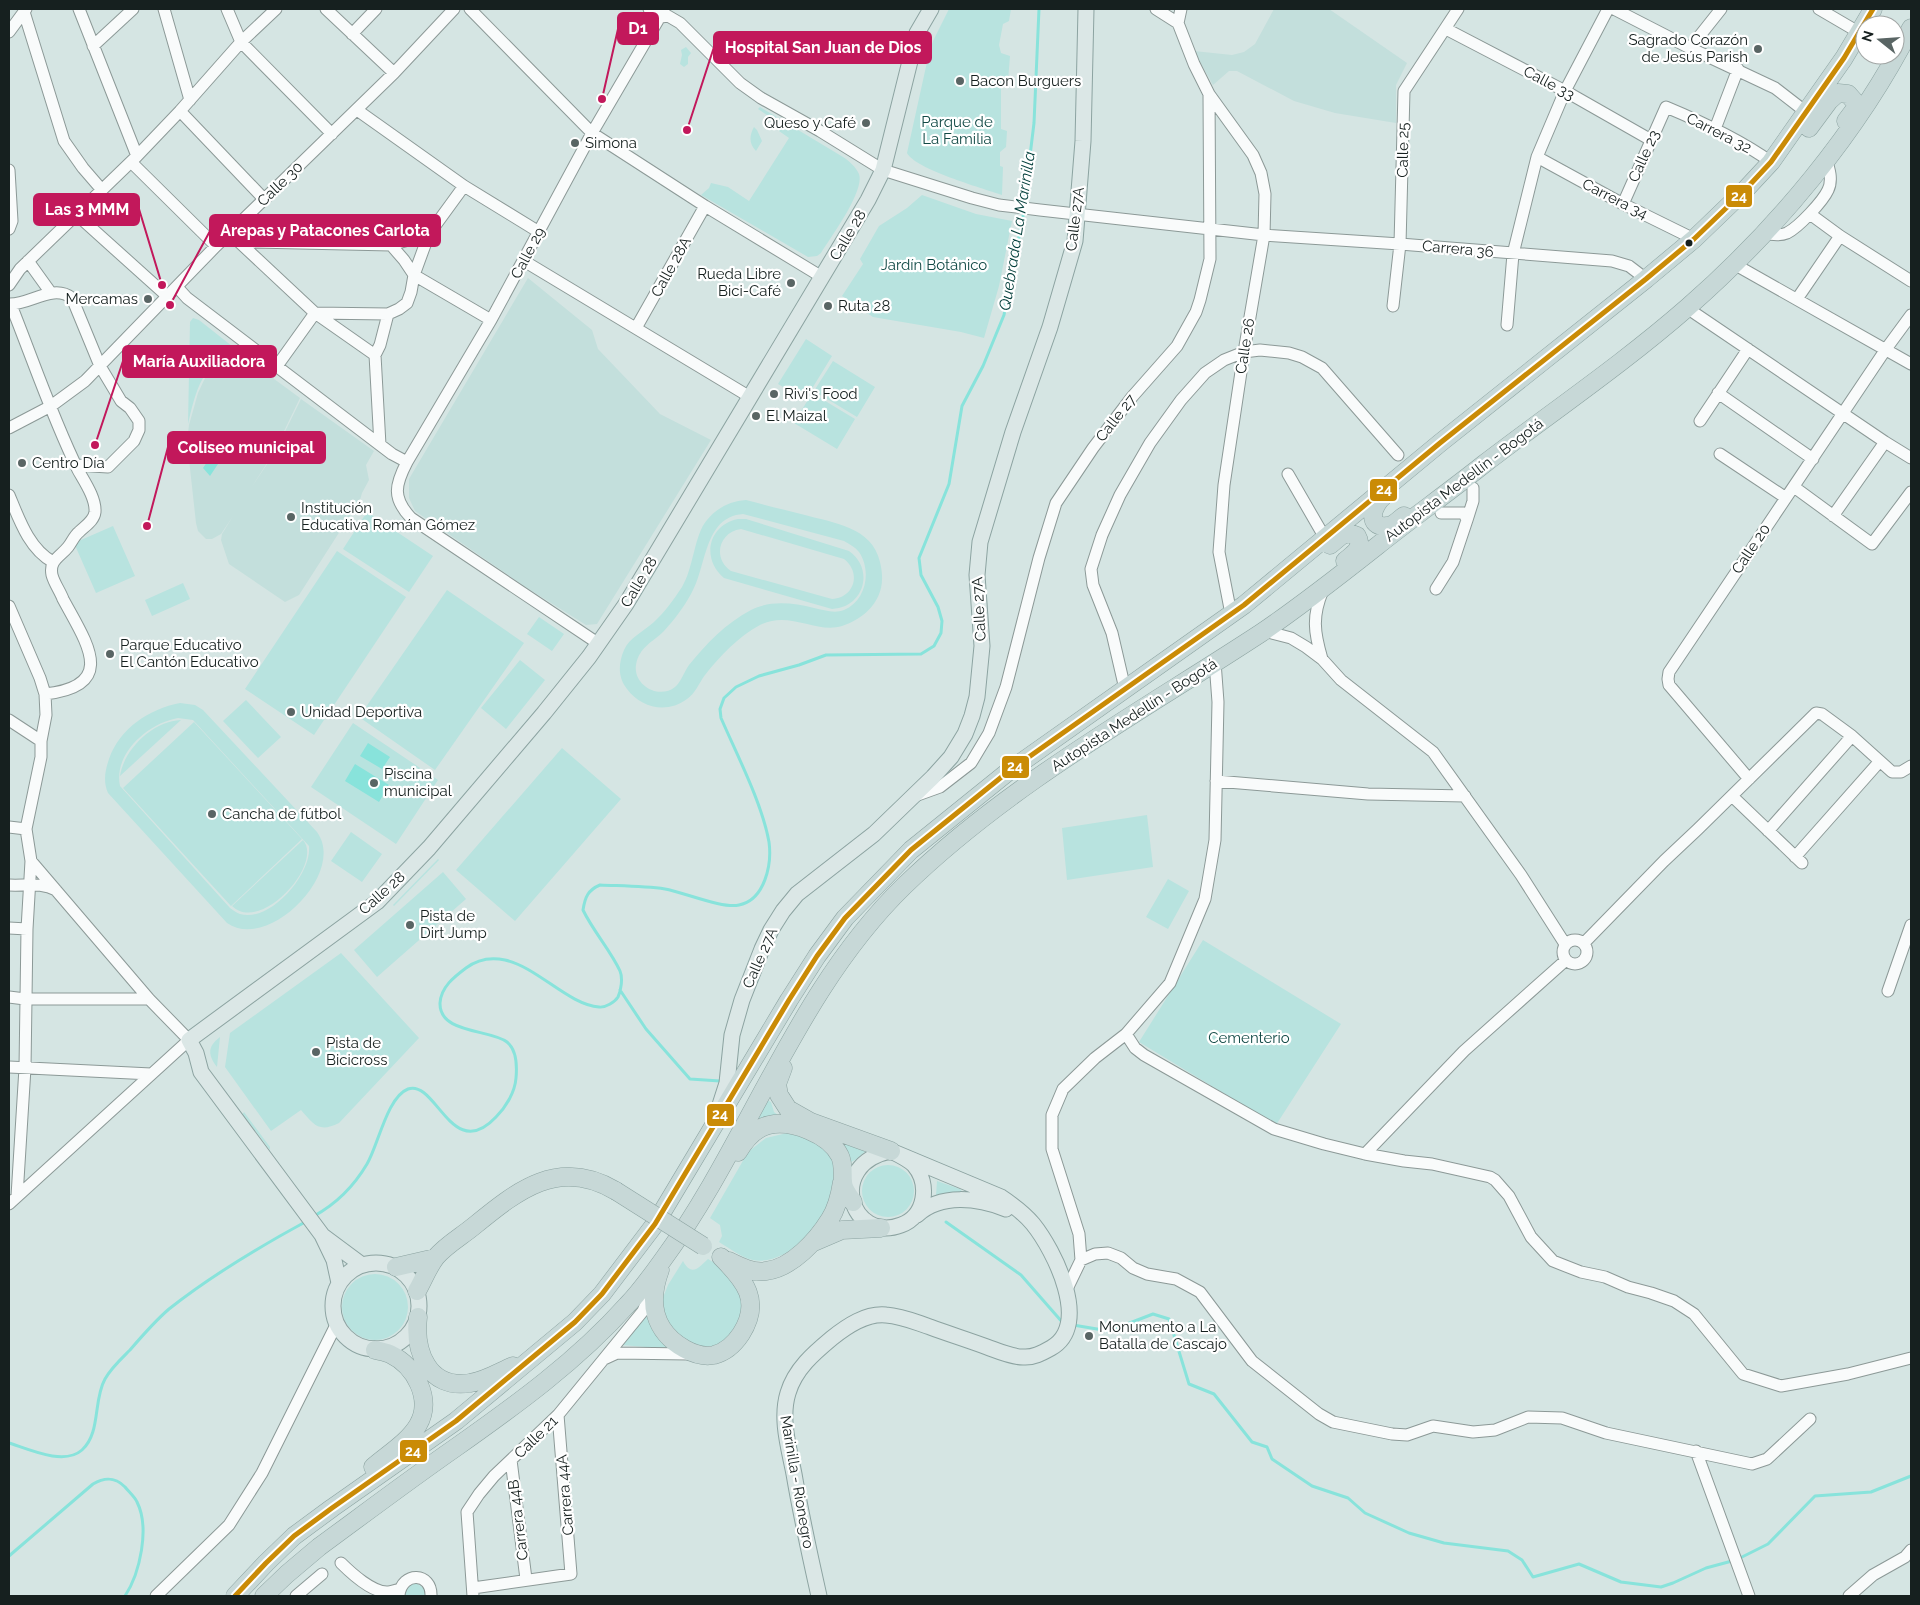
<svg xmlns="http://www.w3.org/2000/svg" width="1920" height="1605" font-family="Raleway,sans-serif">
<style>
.built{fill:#c3dfdc}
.green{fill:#b8e3df;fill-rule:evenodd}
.water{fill:#88e3db}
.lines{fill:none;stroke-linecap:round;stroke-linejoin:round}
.stream{stroke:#88e3db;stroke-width:3}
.minor-casing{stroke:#8c9997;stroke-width:13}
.major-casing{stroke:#8ca3a1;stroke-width:17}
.highway-casing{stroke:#8ca3a1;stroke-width:19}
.minor{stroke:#f9fbfb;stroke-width:11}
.major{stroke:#dbe7e6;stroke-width:15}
.highway{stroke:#c7d8d7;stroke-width:18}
.highway-bridge-casing{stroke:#8ca3a1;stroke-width:19;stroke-linecap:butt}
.highway-bridge{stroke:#c7d8d7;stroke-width:18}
.bus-1-casing{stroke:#fff;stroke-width:9}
.bus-1{stroke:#ca8b06;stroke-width:5}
.poi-dot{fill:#596564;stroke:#fff;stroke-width:2}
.bus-dot{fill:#16201f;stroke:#fff;stroke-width:2}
.labels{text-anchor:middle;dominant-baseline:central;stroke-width:4.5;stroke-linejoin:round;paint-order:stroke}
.poi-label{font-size:15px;fill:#16201f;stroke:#fff;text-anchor:start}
.street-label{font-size:15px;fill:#16201f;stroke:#fff}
.park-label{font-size:15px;fill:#124a46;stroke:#fff}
.water-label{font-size:16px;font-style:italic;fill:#033f3b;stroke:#fff}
.leader{fill:none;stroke:#c2185b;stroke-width:2}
.callout-dot{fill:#c2185b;stroke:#fff;stroke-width:2}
.callout{fill:#c2185b;stroke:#c2185b;stroke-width:2}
.callout-label{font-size:16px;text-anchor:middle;font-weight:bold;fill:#fff}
.line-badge{stroke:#fff;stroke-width:2}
.badge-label{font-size:14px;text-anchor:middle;font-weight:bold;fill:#fff}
</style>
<rect width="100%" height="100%" fill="#d5e5e3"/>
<path class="built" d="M1274,9H1329L1407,63L1396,85V123L1335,113L1294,101L1237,71H1229L1213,85L1194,51L1232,55L1244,52L1255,44Z
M528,278L592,330L598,349L660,414L711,440L597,624L586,625L524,586L415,511L409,498V479Z
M227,355L244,357L300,398L273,454L251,488L274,454L301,399L374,451L366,465L369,480L362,493L360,500L299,595L285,602L229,564L221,540L222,534L233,516L221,534L212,539H206L198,531L196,523L187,441L189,425L198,393L206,376L213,365Z"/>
<path class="green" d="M949,9H1011L1009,21L1003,24L999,45L1001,53L1010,56L1008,81L1001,86V129L1007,131L1006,147L1000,152V166L1003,167L1002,195C982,188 915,169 907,153L929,53L933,41Z
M686,47L691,53L688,57V64L684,67L680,64L682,55L681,50Z
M760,107L843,157C849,161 856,167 859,174C865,191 831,237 821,253L817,256L808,257L701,195L709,188L711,183L728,187L749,201L789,138L779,131L783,126L758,109Z
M754,127L757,130L762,141L756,151C749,144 749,136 754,127Z
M922,195L976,214L1012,221L999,286L984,338L961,332L873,317L842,296L863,264L860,259L879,226L907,208Z
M193,318L199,320L237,350C202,363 196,390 188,424L190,322Z
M806,339L832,356L805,400L778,384Z
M833,361L875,387L857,417L814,391Z
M812,393L855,419L837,449L794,423Z
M746,500C765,505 785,510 805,515C834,523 872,527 880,562C882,571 883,579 881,588C876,608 860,620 842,626C816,634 789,610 760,625C739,636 720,656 705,675C699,683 695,694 687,699C667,714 641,708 627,689C618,678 618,664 624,650C629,638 644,631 654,622C665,612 674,599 682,587C694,567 694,535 707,520C717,508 730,501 746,500ZM743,514L844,541C849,544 855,547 859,552C872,571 866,601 844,610C834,614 824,610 814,608C793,603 771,600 751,610C726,623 706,644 689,665C684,672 681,682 675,687C659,700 633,685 636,665C639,647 653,642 664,631C674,620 684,607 691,594C707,568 703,517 743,514Z
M367,512L433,556L409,592L343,549Z
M738,519H746L849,551C875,569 864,608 832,609L724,578C701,559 708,525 738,519ZM741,529L844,559C862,573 854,598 832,599L731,571C712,558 719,532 741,529Z
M113,526L135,576L96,593L74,543Z
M337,551L406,597L314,735L245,689Z
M183,583L190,599L152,616L145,600Z
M447,590L524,643L435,770L359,717Z
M539,617L564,634L552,651L527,634Z
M520,660L545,680L506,729L481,708Z
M246,700L281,737L258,758L223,721Z
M180,703L195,705L203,710L317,832C347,873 268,952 227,923L108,793C103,781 105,771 109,759C120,728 149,709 180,703ZM178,718L193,720L309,846C312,874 270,923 240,914C237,913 233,910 230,908L120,786C113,754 148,723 178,718Z
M181,720L120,776C124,749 153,721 181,720Z
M194,722L302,839L231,906L123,788Z
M353,723L438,780L396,844L311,787Z
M562,748L621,799L515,921L456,870Z
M1147,815L1153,867L1067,880L1062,828Z
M351,832L382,854L362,882L331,861Z
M303,840C324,864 261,934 232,906Z
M438,859L439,860L394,906L393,905Z
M443,872L466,899L377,977L354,950Z
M1168,879L1189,891L1168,929L1146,917Z
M1203,940L1341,1024L1276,1125L1139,1042Z
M341,953L419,1038L339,1123C319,1133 314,1125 301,1110L271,1131L225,1067L230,1033Z
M220,1037L217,1067C208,1055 207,1047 220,1037Z
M767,1100L771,1102L774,1112L779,1116L755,1122Z
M244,1112L270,1147V1150L247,1120L241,1117Z
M787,1133C811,1135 817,1142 833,1158C834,1172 836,1190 830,1204C819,1230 784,1266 753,1260C742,1258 729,1248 719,1242L722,1236L720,1225L710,1218L748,1152L766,1138Z
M842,1140L867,1150L855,1160L849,1163L840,1142Z
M862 1191a26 26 0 1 1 52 0a26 26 0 1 1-52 0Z
M937,1181L960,1189L963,1193L936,1196Z
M708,1259L728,1271L745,1303L732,1336L712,1348L692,1346L666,1324L662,1300L668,1285L683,1261C692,1278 700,1266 708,1259Z
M342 1307a33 33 0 1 1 66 0a33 33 0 1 1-66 0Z
M647,1315H649L669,1349L622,1345V1343Z
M416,1583L424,1588L425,1596H405C404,1588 408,1585 416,1583Z"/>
<path class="water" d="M216,449L224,455L210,476L203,468Z
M368,743L390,757L382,769L360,756Z
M355,764L389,785L379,802L345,781Z"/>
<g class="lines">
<path class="stream" d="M1024,205L1034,123L1039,9
M620,990L646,1029L690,1079L720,1081
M314,1216C336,1204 354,1186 367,1164C378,1146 387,1097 408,1089C436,1079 452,1164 496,1117C506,1107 515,1092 516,1078C517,1067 517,1050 507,1042C490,1029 439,1034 440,1003C441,987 454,977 466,968C478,959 491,957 505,960C537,967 569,1005 599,1007C605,1008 615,1002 618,997C621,991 623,978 620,971C611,951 593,931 583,910C585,897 588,890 600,885C622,886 644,886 665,889C683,892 723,909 739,905C765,900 772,864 769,842C762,803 737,755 721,718L720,709L724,698L736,687L759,676L799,665L826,655L921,654L934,646L941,633L942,621L938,607L921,575L919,558L949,484L962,406L983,366L1004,315L1024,211
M946,1222L1021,1275L1063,1323
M1073,1325L1109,1331L1153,1314L1169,1319L1189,1384L1214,1394L1252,1442L1267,1447L1272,1459L1312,1486L1348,1498L1365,1513L1409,1533L1444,1543L1508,1551L1522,1560L1533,1577L1579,1564L1621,1582L1661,1587L1673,1583L1706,1568L1732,1561
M9,1443C28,1449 64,1466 82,1450C101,1433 93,1400 105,1379C111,1368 121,1359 130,1350C142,1336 155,1321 169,1309C212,1275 259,1247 307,1221
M9,1556L93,1484C105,1477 115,1477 125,1487C129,1492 135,1497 137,1502C150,1528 140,1573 125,1596
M1738,1559L1768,1544L1815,1496L1871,1492L1911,1476"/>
<defs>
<path id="minor" d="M79,9L137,156
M164,9L190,100
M227,9L241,42L332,134
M326,9L394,73
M470,9L592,133L705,206L822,277
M649,9L661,17L668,16L680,23L740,83L761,98L820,131L883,170L972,198L999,205L1040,210L1264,235L1400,244L1612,261L1629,266L1646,279
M1156,9L1178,23
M1614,9L1690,48L1775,88L1806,112
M1819,9L1860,33
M24,12L64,141L83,168L102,190
M1446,29L1565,91L1651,140
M9,32L26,9
M352,34L376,9
M93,46L133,9
M1690,48L1721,9
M1209,94L1253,155L1261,173L1265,194L1264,235L1244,352L1224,485L1219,552L1231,614
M357,110L464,186L539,232
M180,111L264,199
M1715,129L1738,69
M1537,157L1623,204L1694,239
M131,162L216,246
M9,170L12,221L9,229
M1623,204L1666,107C1702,122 1739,139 1771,162
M1810,214L1840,236L1911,281
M77,215L167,296
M1764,233C1772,235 1780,236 1787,233C1799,227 1823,201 1828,190C1833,180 1829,168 1826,159
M237,240L315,313L375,355L380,345L388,314
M241,243L250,242L391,245L429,234L464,186
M391,245L404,260L414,275L491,320
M28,261L51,293
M524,261L750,397
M1734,264L1911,364
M9,285L20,269L137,156L180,111L241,42L276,9
M177,287L187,298L392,454L407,462
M1797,299L1840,236
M9,304C30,305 53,283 72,298L100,366L121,401L130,408L139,421V430L134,441L108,467L76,465
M11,305C33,360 52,417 78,470C84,481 96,498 95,512C94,521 85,526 79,532C74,536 72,542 68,547C60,557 49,560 52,575C54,583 60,591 63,599C86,642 119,686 45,694
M1393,306L1400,244L1404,91L1458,9
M1687,308L1885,442L1911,458
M1507,325L1513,254L1537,157L1565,91L1608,9
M636,328L705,206
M375,355L380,445
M277,366L315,313L388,314L399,309L407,303L411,292L414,275L429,234
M1718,393L1813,459
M1700,421L1748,349
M9,428L51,406L85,381L216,246L394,73L454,9
M1720,454L1786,498
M1288,474L1325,538
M1794,487L1872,544L1911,492
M9,495C19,519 29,549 53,562
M1833,516L1885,442
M1467,520L1473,501V488
M1436,589L1453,562L1467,520L1464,513H1441
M9,606L40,678L45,694L46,715L41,741V757L26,829L31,861L27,929L25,1068L17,1196
M1264,631L1291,638L1306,647L1322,659L1341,680L1433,752L1521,875L1565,944
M599,644L411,518C392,498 395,485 407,462L491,320L592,133L664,10
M1322,659C1314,632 1312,616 1323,590
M1125,689L1112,633L1093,585L1091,569L1102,535L1120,495L1150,443L1181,400L1205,373L1224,360L1244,352L1260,350L1289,353L1302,357L1322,368L1398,455
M9,720L41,741
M1749,779L1669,685L1668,679L1669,672L1886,349L1911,315
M1216,781L1368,794L1465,796
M915,796L940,787L971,763L989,733L1006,687L1039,558L1056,503L1093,448L1132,397L1177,346L1196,312L1200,300L1210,259L1209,94L1194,64L1178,23L1181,9
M1732,796L1802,863
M9,827L26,829
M1768,831L1852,736
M1795,857L1880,761
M9,885C25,886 42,882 56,890
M9,928L27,929
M1563 952a12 12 0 1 1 24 0a12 12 0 1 1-24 0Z
M1584,943L1664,861L1698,829L1816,713L1822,714L1852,736L1892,772H1901L1911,766
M1888,991L1911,925
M9,997L25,999H149
M1126,1034L1135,1048L1144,1055L1274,1129L1324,1144L1365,1154L1404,1161L1432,1164L1490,1177L1495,1180L1509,1196L1531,1237L1553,1261L1581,1272L1605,1277L1628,1287L1651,1293L1674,1301L1694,1314L1743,1374L1781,1386L1848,1374L1911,1358
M9,1067L151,1074
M1365,1154L1464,1051L1566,960
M9,1204L189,1040L149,999L31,861
M1081,1260L1095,1254L1108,1253L1121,1258L1133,1268L1147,1274L1176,1279L1200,1292L1252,1361L1319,1414L1333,1422L1392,1434L1407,1435L1433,1426L1473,1432L1495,1430L1528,1417L1562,1418L1606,1433L1752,1464L1767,1459L1810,1419
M1066,1291L1081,1260L1079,1234L1052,1149V1115L1063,1089L1095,1058L1126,1034L1170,983L1205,899L1215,840L1218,702L1215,662
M604,1359L617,1353L689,1354
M1696,1451L1749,1596
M511,1460L526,1579
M341,1563C351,1573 373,1593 388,1592C392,1592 396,1590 400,1589
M473,1588L571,1574L558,1415
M399,1595C402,1571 432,1572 431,1596
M156,1596L229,1525L262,1473L336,1325
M296,1596L322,1574
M473,1596L467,1512L479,1494L494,1476L558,1415L643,1311L651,1292
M1849,1596L1873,1575L1905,1557L1911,1550"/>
<path id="major" d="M718,1111L727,1083L732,1035L742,1000L762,949L771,930L783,911L797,894L874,834L933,777L951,757L965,734L972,716L977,697L982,646L977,575L980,542L1013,432L1050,327L1075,241L1083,141L1086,9
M891,1151C899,1155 908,1159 914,1165C930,1184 926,1216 901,1225C851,1244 825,1164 891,1151Z
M917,1215C941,1193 978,1198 1006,1209
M323,1236L362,1265
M333 1306a43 43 0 1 1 86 0a43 43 0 1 1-86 0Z
M339,1283L334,1260L322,1235L201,1072L196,1053L189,1040L377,902L429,848L544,713L589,657L626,604L868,200L883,170L917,33L931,9
M819,1596C810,1556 801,1515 794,1474C789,1448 780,1419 788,1393C795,1369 814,1353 832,1338C847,1326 866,1313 886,1315C902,1316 915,1322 930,1327C949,1334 968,1340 987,1347C998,1351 1011,1357 1023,1357C1033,1358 1042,1353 1051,1348C1092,1325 1054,1250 1033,1224C1024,1213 1013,1205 1001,1197L891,1151"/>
<path id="highway" d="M1809,128L1829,101L1838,93L1848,94L1855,102V109L1846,121
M1384,496C1372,505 1366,528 1387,526C1394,526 1399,519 1404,516
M1330,545L1342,535L1349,533L1357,536C1364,548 1353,554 1345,561
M783,1068L777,1084L779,1095L788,1109L811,1122L891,1151
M738,1152C745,1140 755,1128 769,1125C792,1120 829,1134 840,1156C844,1165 842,1172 843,1182C843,1189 849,1196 853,1202
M814,1242L842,1230L881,1228
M729,1261C741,1267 753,1273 766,1271C792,1268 817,1240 830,1219C837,1208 840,1195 842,1182
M396,1267L435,1258
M660,1270C648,1302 653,1331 685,1349C694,1354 704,1357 714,1355C726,1352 735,1343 741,1334C762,1301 745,1281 721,1257
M417,1291C423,1281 428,1267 436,1257C446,1245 462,1236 474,1226C518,1190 559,1157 616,1191
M418,1317C414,1351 428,1390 470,1383C485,1381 499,1372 513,1366
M373,1467C388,1454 408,1442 418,1425C433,1399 415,1366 390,1354C385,1352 380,1351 375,1350
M235,1596L266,1563L294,1536L332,1508L456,1421L575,1322L602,1294L655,1224L789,1000L817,956L845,918L911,850L1009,771L1244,605L1440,443L1646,279L1694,239L1745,190L1771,162L1844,58L1873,9
M264,1596L287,1574L319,1547C364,1514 409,1480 455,1448C516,1405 577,1361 627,1305C640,1292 651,1276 662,1261C750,1141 796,991 904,886C1009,784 1139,713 1261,633C1301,606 1339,576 1377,546C1412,518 1449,492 1484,464C1552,412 1624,363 1688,307C1776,230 1858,132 1911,28"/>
</defs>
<use href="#minor" class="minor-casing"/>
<use href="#major" class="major-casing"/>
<use href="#highway" class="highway-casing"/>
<use href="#minor" class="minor"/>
<use href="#major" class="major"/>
<use href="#highway" class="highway"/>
<defs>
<path id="highway-bridge" d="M616,1191L703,1246"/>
</defs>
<use href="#highway-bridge" class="highway-bridge-casing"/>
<use href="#highway-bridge" class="highway-bridge"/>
<defs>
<path id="bus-1" d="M235,1596L266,1563L294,1536L332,1508L456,1421L575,1322L602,1294L655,1224L789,1000L817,956L845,918L911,850L1009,771L1244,605L1440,443L1646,279L1694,239L1745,190L1771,162L1844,58L1873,9"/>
</defs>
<use href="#bus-1" class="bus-1-casing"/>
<use href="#bus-1" class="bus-1"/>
</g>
<g class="poi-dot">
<circle cx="1758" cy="49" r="5"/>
<circle cx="960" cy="81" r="5"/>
<circle cx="866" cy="123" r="5"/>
<circle cx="575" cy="143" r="5"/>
<circle cx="791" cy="283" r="5"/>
<circle cx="148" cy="299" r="5"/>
<circle cx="828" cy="306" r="5"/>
<circle cx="774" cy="394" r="5"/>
<circle cx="756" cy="416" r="5"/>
<circle cx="22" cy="463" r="5"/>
<circle cx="291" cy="517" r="5"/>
<circle cx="110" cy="654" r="5"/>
<circle cx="291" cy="712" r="5"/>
<circle cx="374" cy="783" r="5"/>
<circle cx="212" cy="814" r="5"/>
<circle cx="410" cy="925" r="5"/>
<circle cx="316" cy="1052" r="5"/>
<circle cx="1089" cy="1336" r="5"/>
</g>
<circle class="bus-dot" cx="1689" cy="243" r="4.5"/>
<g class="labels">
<g class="poi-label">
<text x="1748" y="40" text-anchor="end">Sagrado Corazón<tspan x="1748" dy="17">de Jesús Parish</tspan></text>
<text x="970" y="81">Bacon Burguers</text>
<text x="856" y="123" text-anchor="end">Queso y Café</text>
<text x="585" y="143">Simona</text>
<text x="781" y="274" text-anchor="end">Rueda Libre<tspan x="781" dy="17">Bici-Café</tspan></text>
<text x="138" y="299" text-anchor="end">Mercamas</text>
<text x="838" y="306">Ruta 28</text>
<text x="784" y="394">Rivi's Food</text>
<text x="766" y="416">El Maizal</text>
<text x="32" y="463">Centro Día</text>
<text x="301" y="508">Institución<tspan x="301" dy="17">Educativa Román Gómez</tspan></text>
<text x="120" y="645">Parque Educativo<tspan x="120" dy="17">El Cantón Educativo</tspan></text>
<text x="301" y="712">Unidad Deportiva</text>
<text x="384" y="774">Piscina<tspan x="384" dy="17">municipal</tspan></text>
<text x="222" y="814">Cancha de fútbol</text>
<text x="420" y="916">Pista de<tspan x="420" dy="17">Dirt Jump</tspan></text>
<text x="326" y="1043">Pista de<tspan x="326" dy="17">Bicicross</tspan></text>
<text x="1099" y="1327">Monumento a La<tspan x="1099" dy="17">Batalla de Cascajo</tspan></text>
</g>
<g class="street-label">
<text transform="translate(1549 83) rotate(28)">Calle 33</text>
<text transform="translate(1719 133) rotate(27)">Carrera 32</text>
<text transform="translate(1403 150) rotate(-89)">Calle 25</text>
<text transform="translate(1644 156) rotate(-66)">Calle 23</text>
<text transform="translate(280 184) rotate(-44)">Calle 30</text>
<text transform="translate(1615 199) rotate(27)">Carrera 34</text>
<text transform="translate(1075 219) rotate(-83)">Calle 27A</text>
<text transform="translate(848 235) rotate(-59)">Calle 28</text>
<text transform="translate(1458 249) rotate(5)">Carrera 36</text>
<text transform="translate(528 253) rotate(-62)">Calle 29</text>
<text transform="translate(671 267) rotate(-61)">Calle 28A</text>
<text transform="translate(1245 346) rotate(-81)">Calle 26</text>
<text transform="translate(1116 418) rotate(-52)">Calle 27</text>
<text transform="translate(1464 480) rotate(-37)">Autopista Medellín - Bogotá</text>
<text transform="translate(1751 549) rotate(-56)">Calle 20</text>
<text transform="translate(639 582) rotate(-59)">Calle 28</text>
<text transform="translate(979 609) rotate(-93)">Calle 27A</text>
<text transform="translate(1134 715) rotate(-33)">Autopista Medellín - Bogotá</text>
<text transform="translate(382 893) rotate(-42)">Calle 28</text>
<text transform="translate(760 958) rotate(-66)">Calle 27A</text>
<text transform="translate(536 1437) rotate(-44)">Calle 21</text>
<text transform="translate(797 1482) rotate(80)">Marinilla - Rionegro</text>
<text transform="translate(565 1495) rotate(-95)">Carrera 44A</text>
<text transform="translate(518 1520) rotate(-97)">Carrera 44B</text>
</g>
<g class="park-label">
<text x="957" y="122">Parque de<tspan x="957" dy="17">La Familia</tspan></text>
<text x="934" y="265">Jardín Botánico</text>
<text x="1249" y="1038">Cementerio</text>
</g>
<g class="water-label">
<text transform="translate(1017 231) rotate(-81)">Quebrada La Marinilla</text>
</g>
</g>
<path class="leader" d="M602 99L618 29M687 130L714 47M162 285L139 209M170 305L210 231M95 445L123 361M147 526L168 447"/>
<g class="callout-dot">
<circle cx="602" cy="99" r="5"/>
<circle cx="687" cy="130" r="5"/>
<circle cx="162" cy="285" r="5"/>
<circle cx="170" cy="305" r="5"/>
<circle cx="95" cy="445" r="5"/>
<circle cx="147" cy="526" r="5"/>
</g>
<g class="callout">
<rect x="618" y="13" width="40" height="31" rx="5"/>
<rect x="714" y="32" width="217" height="31" rx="5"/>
<rect x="34" y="194" width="105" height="31" rx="5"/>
<rect x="210" y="215" width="230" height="31" rx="5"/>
<rect x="123" y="346" width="153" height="31" rx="5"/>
<rect x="168" y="432" width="157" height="31" rx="5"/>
</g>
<g class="callout-label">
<text x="638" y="34">D1</text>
<text x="823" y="53">Hospital San Juan de Dios</text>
<text x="87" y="215">Las 3 MMM</text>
<text x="325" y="236">Arepas y Patacones Carlota</text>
<text x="199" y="367">María Auxiliadora</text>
<text x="246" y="453">Coliseo municipal</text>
</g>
<g class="line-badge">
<rect x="1725" y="184" width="28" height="24" rx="5" fill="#ca8b06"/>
<rect x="1369" y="478" width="29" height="24" rx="5" fill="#ca8b06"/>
<rect x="1001" y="755" width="29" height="24" rx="5" fill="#ca8b06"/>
<rect x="706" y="1103" width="29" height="24" rx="5" fill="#ca8b06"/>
<rect x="399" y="1439" width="29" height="24" rx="5" fill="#ca8b06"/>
</g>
<g class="badge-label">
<text x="1739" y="201">24</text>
<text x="1384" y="494">24</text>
<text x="1015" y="771">24</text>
<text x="720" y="1119">24</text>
<text x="413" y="1456">24</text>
</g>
<rect width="1920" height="1605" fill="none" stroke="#16201f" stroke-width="20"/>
<g transform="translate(1880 40) rotate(287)"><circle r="24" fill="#ffffff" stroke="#a2a6a5"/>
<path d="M0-4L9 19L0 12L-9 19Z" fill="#596564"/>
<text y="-8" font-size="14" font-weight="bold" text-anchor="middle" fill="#16201f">N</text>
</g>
</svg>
